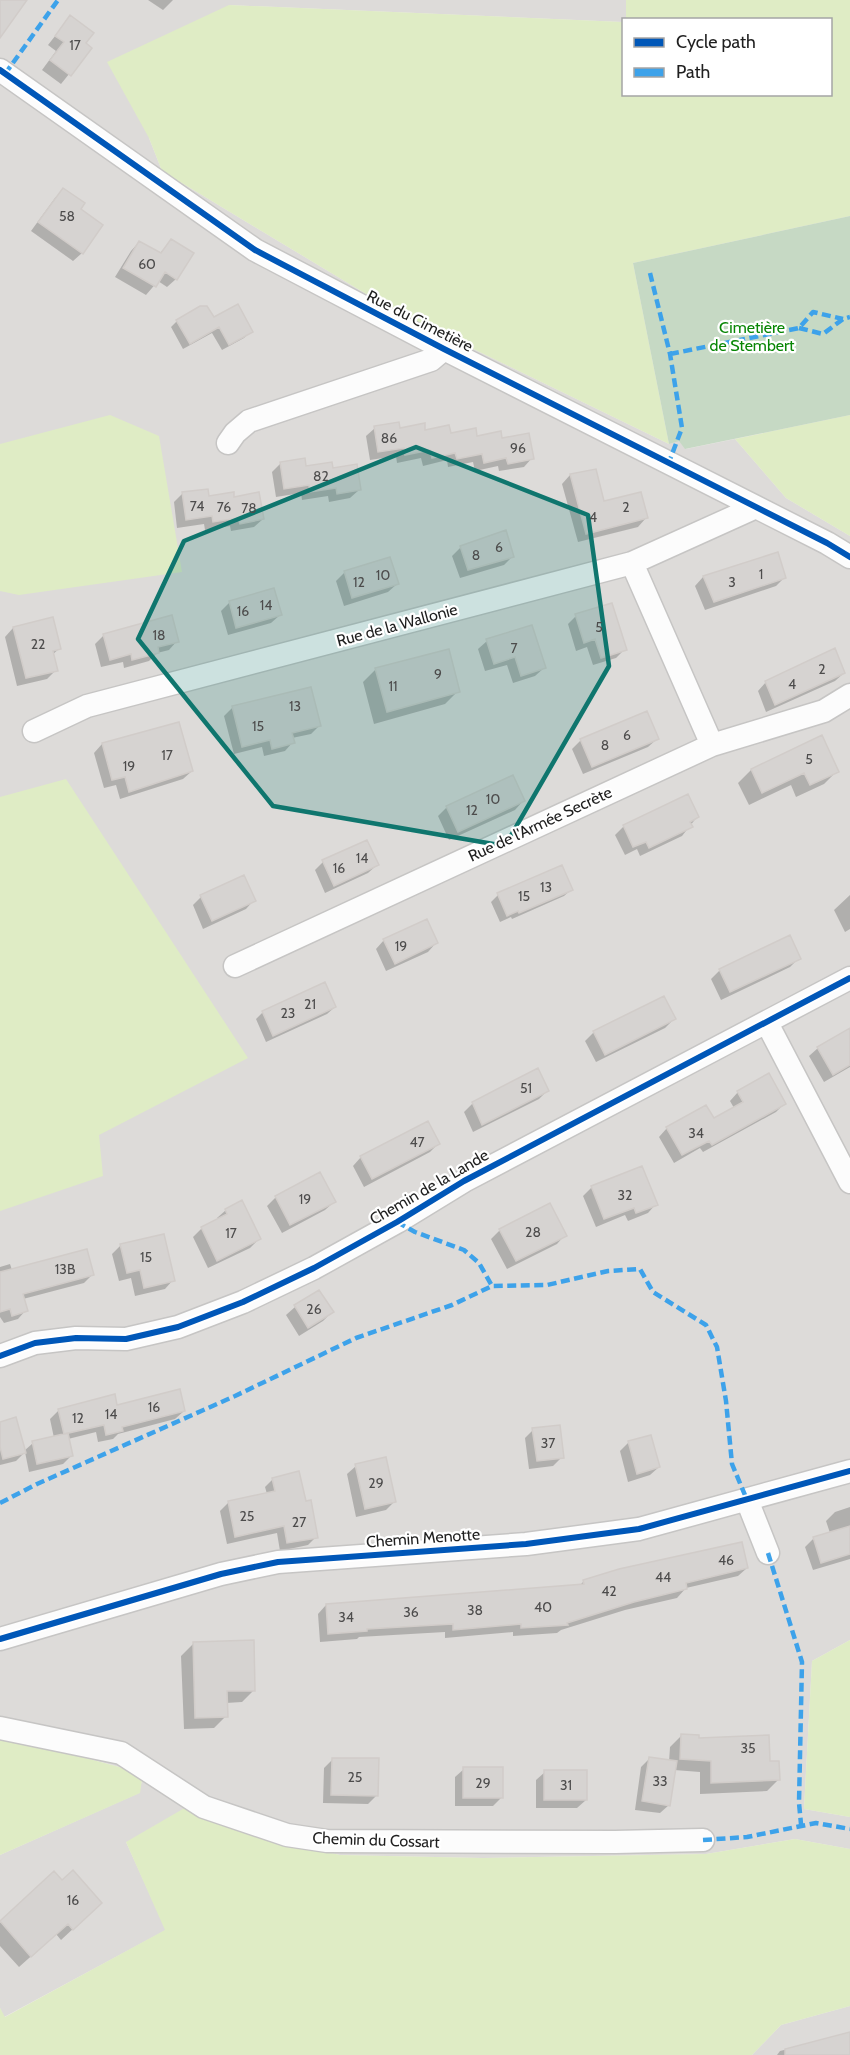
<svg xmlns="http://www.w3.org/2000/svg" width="850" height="2055" font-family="Cabin,sans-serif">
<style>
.residential{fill:#dddbd9}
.grass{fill:#dfecc5}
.cemetery{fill:#c6d9c4}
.shadow{fill:#0003}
.building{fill:#d6d3d1;stroke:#d1ccc9;stroke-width:1.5}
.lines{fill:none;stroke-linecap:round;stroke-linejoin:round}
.minor-casing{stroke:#c6c5c4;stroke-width:25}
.minor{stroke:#fcfcfc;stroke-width:22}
.quiet{stroke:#3da2ea;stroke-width:4.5;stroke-dasharray:9 4.5;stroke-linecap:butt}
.cycleway-casing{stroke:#fff;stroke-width:10}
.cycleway{stroke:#0057b8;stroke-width:6}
.marked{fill:#0f766e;fill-opacity:0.2;stroke:#0f766e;stroke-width:4.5;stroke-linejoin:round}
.labels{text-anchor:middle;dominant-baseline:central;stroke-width:4.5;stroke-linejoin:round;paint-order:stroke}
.number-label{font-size:14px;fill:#4d4c4c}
.street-label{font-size:16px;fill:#1f1f1f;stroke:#fff}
.park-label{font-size:16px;fill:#088605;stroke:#fff}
</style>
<rect width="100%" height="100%" fill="#eeebe8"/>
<path class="residential" d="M0,0H626V19L624,20L623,22L229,5L149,138L162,171L391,309L669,444L679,440L686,449L735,439L786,498L850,536V1640L812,1661L804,1809L850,1817V1849L795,1839L706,1854L483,1858L340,1855L252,1835L126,1842L166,1930L4,2017L0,2008V1855L139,1793L142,1780L123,1768L0,1734Z
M850,2006V2055H752L781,2025Z"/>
<path class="grass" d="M626,0H850V216L633,263L669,444L391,309L162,171L149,138L107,62L229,5L623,22L624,94H830V20L626,19Z
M110,415L159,436L182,572L19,595L0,591V444Z
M850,415V536L786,498L735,439Z
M66,779L248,1058L99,1135L103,1176L0,1211V797Z
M850,1640V1817L804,1809L812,1661Z
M0,1735L123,1768L142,1780L140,1793L0,1855Z
M188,1806L252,1835L340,1855L483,1858L706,1854L795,1839L850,1849V2006L781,2025L752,2055H0V2008L5,2017L165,1930L126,1842Z"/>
<path class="cemetery" d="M850,216V415L685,449L679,441L669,444L633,263Z"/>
<path class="shadow" d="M148,0H173L163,10Z
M70,17L84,44L90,48L61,84L42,70L56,51L48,45Z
M63,190L79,209L82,253L73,261L31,231L55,198Z
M171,241L176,279L167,287L158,281L146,295L115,277L131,251L139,242L159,254Z
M213,319L251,331L244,338L222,350L212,333L183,349L171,327L177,321Z
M375,428L501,440L532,458L524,467L499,471L498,466L475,471L473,462L448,467L447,460L423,466L421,458L397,463L396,456L370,460L366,436Z
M280,464L331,469L359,490L350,498L329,502L328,496L302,500L301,493L276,497L272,472Z
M570,475L603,503L646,518L638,527L578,542L562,484Z
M182,494L233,499L263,519L254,527L231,531L230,526L205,530L204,524L177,528L174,502Z
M461,547L512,557L504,565L460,578L452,556Z
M777,554L785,577L776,586L705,610L695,586L703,577Z
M389,559L397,584L388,592L344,606L336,581L344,573Z
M229,603L280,615L271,623L228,635L221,611Z
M576,616L625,649L616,658L593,665L587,647L576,651L568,624Z
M13,628L60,648L52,655L56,670L47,679L17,686L5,637Z
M104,635L177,641L169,650L157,653L149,661L124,668L123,662L101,667L95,644Z
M487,641L544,668L535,676L513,683L507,665L485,671L478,649Z
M376,669L458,691L445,704L374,724L363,682Z
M844,673L835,681L766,712L758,691L766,682Z
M233,707L320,725L311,734L292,738L293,742L285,751L264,756L262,747L234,754L224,716Z
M821,737L837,771L824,784L796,797L791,785L749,805L738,783L751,770Z
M657,739L648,747L583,774L572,749L581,740Z
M102,744L192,771L183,779L120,799L116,785L104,788L94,753Z
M687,796L697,817L682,836L640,856L637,849L625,855L615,835L624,826Z
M523,801L515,810L449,840L438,816L447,807Z
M323,862L377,865L368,873L325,893L315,870Z
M572,889L564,896L512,919L511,917L500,922L491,902L498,895Z
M850,895V929L845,932L834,910Z
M201,897L254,900L246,909L203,929L193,905Z
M384,940L436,943L428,952L386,971L376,949Z
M799,958L790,967L721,1000L711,979L720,970Z
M335,1007L327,1014L266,1042L256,1019L263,1012Z
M674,1019L665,1028L596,1062L585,1041L594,1032Z
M850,1029V1067L824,1082L809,1056L818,1048Z
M547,1091L539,1099L473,1132L464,1112L473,1103Z
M738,1092L784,1104L776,1112L703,1152L700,1148L674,1163L659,1137L667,1128L713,1120L734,1108L730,1101Z
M438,1144L430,1152L364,1187L353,1166L361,1157Z
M592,1187L656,1204L648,1213L628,1221L625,1215L596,1227L583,1196Z
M276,1197L334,1202L325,1210L282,1233L267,1206Z
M226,1210L259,1239L250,1248L208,1268L193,1237L202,1228L218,1220L217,1218Z
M500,1230L565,1235L557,1244L507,1269L491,1239Z
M121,1245L173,1280L165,1289L135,1296L131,1278L119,1281L112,1254Z
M10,1264L12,1270L92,1275L84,1283L23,1299L26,1310L18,1319L4,1323L0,1317V1267Z
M295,1307L332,1312L323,1321L299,1336L286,1315Z
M116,1406L184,1411L175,1419L118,1434L113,1439L98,1442L96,1432L68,1439L72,1455L63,1464L29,1472L25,1452L16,1461L0,1465V1423L24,1451L33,1443L54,1438L50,1419L59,1410Z
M533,1430L562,1457L553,1466L529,1469L525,1438Z
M650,1437L659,1467L650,1475L628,1482L620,1451L628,1443Z
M356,1466L394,1502L386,1510L356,1517L347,1474Z
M273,1479L316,1537L308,1545L280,1551L277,1533L227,1544L220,1511L228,1503L267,1494L265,1487Z
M850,1507V1559L813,1570L805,1547L814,1538L830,1533L826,1521L835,1512Z
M747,1568L738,1576L686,1588L677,1598L625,1610L561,1630L557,1633L513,1636V1632L445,1638V1632L359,1637L357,1639L320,1642L318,1614L326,1605L579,1586L584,1581Z
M193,1644L254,1690L242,1702L226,1703V1716L214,1728L184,1729L181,1656Z
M682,1735L768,1762L778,1780L767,1791L700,1794V1772L674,1770L669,1805L660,1813L635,1810L641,1767L650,1758L669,1762L670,1747Z
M333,1759L377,1795L368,1804L323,1803L324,1768Z
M464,1769L501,1798L493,1806H455V1777Z
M545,1772L586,1800L577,1808H536V1780Z
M55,1874L89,1914L61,1940L56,1934L19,1967L0,1946V1923Z
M850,2034V2055H777L780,2051Z"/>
<path class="building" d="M0,0H27L0,38Z
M70,15L94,33L86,43L92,48L71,76L50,60L64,42L55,36Z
M63,188L85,203L81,209L103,225L83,254L38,222Z
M171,239L194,253L177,280L165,272L156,287L123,268L139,241L161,253Z
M238,304L253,332L229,345L219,327L190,344L176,320L200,306H207L214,317Z
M399,422L400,428L425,423V430L449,425L451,433L476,428L477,436L501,431L502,438L529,433L534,459L508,464L506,458L484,463L482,454L457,459L455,453L432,458L430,450L405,455L404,448L378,452L374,426Z
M305,458L306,466L332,462L333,468L357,464L361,490L337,494L336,488L310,492L309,485L284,489L280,462Z
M596,469L604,501L641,492L648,518L586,534L570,474Z
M208,489L209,496L234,492V497L259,492L264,519L240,524L238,518L213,522L212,516L186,520L182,492Z
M506,530L514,557L468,570L460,546Z
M778,552L786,578L714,602L703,576Z
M390,557L399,584L352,598L344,571Z
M274,588L282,615L236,628L229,601Z
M612,603L627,650L601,658L595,639L584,643L575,614Z
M172,615L179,642L158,647L159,653L132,660L131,654L110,660L103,634Z
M53,617L61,649L53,651L58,671L26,678L13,627Z
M532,625L546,668L521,676L515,657L494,664L486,639Z
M835,648L845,673L775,705L765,681Z
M449,649L460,692L387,712L375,668Z
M311,687L321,726L292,733L295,743L272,749L270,740L242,747L232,706Z
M647,711L659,739L592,767L580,739Z
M179,722L193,771L129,792L125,777L112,780L102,743Z
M822,735L839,772L810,785L804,773L762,793L751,769Z
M513,775L525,801L458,832L446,806Z
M688,794L699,817L690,822L693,827L649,848L646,842L633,847L623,825Z
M367,840L379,865L334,886L322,860Z
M562,865L573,890L519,913L518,911L507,916L497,893Z
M244,875L256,901L212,921L200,895Z
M427,919L438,943L395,964L383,939Z
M790,935L801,959L730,992L719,969Z
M325,982L336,1007L273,1036L262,1011Z
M664,996L676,1019L605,1055L593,1031Z
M850,1028V1065L833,1075L817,1047Z
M538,1068L549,1091L482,1125L472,1102Z
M769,1073L786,1104L712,1145L709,1141L682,1155L666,1127L706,1105L714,1118L743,1102L737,1091Z
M428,1121L440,1144L372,1179L360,1156Z
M642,1166L658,1205L636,1213L634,1208L604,1219L591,1186Z
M320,1172L336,1202L290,1225L275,1196Z
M242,1200L261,1239L217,1261L201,1227L227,1214L225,1209Z
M550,1203L567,1236L516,1261L499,1229Z
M164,1234L175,1281L144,1288L140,1270L127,1273L120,1244Z
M87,1249L94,1275L23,1294L28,1311L12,1316L10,1309L0,1312V1272Z
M319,1290L334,1312L308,1328L294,1305Z
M180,1389L185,1411L122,1427L123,1431L106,1435L104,1425L64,1434L58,1409L115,1394L117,1405Z
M16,1417L26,1453L3,1459L0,1447V1422Z
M560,1425L564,1458L537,1461L532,1428Z
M68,1433L73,1456L37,1464L32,1441Z
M651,1435L660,1467L637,1474L628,1441Z
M386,1457L396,1502L365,1509L355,1464Z
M299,1471L306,1501L311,1500L318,1538L287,1543L284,1526L235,1537L228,1501L275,1491L272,1478Z
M850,1526V1554L821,1563L813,1537Z
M742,1542L748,1568L686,1583L687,1589L634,1602L567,1623L568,1625L521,1628V1624L453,1630V1624L367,1629V1631L328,1634L326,1604L584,1584L583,1580L619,1569Z
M254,1640L255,1691H227L228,1717L195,1718L193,1642Z
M681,1734L699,1735V1738L769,1735L770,1761H779L780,1780L711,1783V1761L680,1759Z
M649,1757L677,1761L670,1806L642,1801Z
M332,1758H379L378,1796L331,1795Z
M463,1767H503V1798H463Z
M544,1770H587V1800H544Z
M73,1870L102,1903L73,1930L68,1924L31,1957L0,1921L54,1871L62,1880Z
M850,2032V2055H785V2049Z"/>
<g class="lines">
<defs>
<path id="minor" d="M0,70L255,250L444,349L827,543L850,557
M228,443L235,433L249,421L431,360L444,349
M632,563L712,745
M34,731L87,706L632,563L756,507
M235,966L712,745L824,711L850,695
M767,1023L850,1182
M0,1356L35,1343L76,1338L126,1339L178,1327L243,1302L314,1268L397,1222L464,1181L850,978
M747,1500L768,1553
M0,1639L221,1574L278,1562L526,1544L639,1529L850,1471
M0,1728L121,1753L204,1807L287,1835L327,1841L615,1842L703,1840"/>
</defs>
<use href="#minor" class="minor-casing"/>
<use href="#minor" class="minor"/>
<path class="quiet" d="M5,74L58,0
M650,273L670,354L682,428L669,462
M799,328L823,334L843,319L850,317
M670,354L799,328L813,312L843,319
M397,1222L415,1232L464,1250L479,1263L492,1286
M0,1503L37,1484L235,1396L356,1338L452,1305L492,1286L547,1285L608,1271L640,1269L653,1292L706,1325L717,1347L726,1401L732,1464L747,1500
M768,1553L802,1662L799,1803L801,1824
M703,1840L747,1837L816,1823L850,1829"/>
<defs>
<path id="cycleway" d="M0,70L255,250L444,349L827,543L850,557
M0,1356L35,1343L76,1338L126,1339L178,1327L243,1302L314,1268L397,1222L464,1181L850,978
M0,1639L221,1574L278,1562L526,1544L639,1529L850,1471"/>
</defs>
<use href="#cycleway" class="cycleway-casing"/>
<use href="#cycleway" class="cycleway"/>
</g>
<path class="marked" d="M416,447L588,515L609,666L505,846L273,806L138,639L184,541Z"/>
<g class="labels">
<g class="number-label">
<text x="75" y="45">17</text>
<text x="67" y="216">58</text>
<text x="147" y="264">60</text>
<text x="389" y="438">86</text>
<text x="518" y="448">96</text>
<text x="321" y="476">82</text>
<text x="197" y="506">74</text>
<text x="224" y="507">76</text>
<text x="626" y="507">2</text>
<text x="249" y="508">78</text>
<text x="593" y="517">4</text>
<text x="499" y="547">6</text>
<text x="476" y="555">8</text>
<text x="761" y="574">1</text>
<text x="383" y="575">10</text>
<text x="359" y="582">12</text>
<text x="732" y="582">3</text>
<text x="266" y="605">14</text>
<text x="243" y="611">16</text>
<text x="599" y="627">5</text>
<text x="159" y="635">18</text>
<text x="38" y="644">22</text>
<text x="514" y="648">7</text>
<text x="822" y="669">2</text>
<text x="438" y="674">9</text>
<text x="792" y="684">4</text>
<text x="393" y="686">11</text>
<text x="295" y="706">13</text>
<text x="258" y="726">15</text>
<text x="627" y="735">6</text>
<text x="605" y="745">8</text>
<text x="167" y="755">17</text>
<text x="809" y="759">5</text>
<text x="129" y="766">19</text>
<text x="493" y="799">10</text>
<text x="472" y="810">12</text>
<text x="362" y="858">14</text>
<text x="339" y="868">16</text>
<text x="546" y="887">13</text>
<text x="524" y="896">15</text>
<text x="401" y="946">19</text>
<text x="310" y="1004">21</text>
<text x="288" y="1013">23</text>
<text x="526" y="1088">51</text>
<text x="696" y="1133">34</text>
<text x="417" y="1142">47</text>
<text x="625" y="1195">32</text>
<text x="305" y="1199">19</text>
<text x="533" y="1232">28</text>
<text x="231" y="1233">17</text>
<text x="146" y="1257">15</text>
<text x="65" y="1269">13B</text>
<text x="314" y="1309">26</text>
<text x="154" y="1407">16</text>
<text x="111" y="1414">14</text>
<text x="78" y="1418">12</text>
<text x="548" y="1443">37</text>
<text x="376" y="1483">29</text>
<text x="247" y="1516">25</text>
<text x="299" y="1522">27</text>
<text x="726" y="1560">46</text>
<text x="663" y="1577">44</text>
<text x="609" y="1591">42</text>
<text x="543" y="1607">40</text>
<text x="475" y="1610">38</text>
<text x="411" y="1612">36</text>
<text x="346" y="1617">34</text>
<text x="748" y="1748">35</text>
<text x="355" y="1777">25</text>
<text x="660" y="1781">33</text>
<text x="483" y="1783">29</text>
<text x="566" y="1785">31</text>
<text x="73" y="1900">16</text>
</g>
<g class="street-label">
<text transform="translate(420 321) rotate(27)">Rue du Cimetière</text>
<text transform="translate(397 625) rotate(-15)">Rue de la Wallonie</text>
<text transform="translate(540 824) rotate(-25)">Rue de l'Armée Secrète</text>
<text transform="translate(429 1187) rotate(-30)">Chemin de la Lande</text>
<text transform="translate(423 1538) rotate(-4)">Chemin Menotte</text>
<text transform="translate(376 1840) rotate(2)">Chemin du Cossart</text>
</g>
<g class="park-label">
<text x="752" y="327">Cimetière<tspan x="752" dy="18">de Stembert</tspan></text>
</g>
</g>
<rect x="622" y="18" width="210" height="78" fill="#ffffff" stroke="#a5a5a5" stroke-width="1.5"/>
<rect x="634" y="38" width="30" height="9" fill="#0057b8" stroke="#a5a5a5" stroke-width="1.5"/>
<text x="676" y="48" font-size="18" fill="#1f1f1f">Cycle path</text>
<rect x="634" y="68" width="30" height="9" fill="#3da2ea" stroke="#a5a5a5" stroke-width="1.5"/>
<text x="676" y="78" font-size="18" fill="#1f1f1f">Path</text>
</svg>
